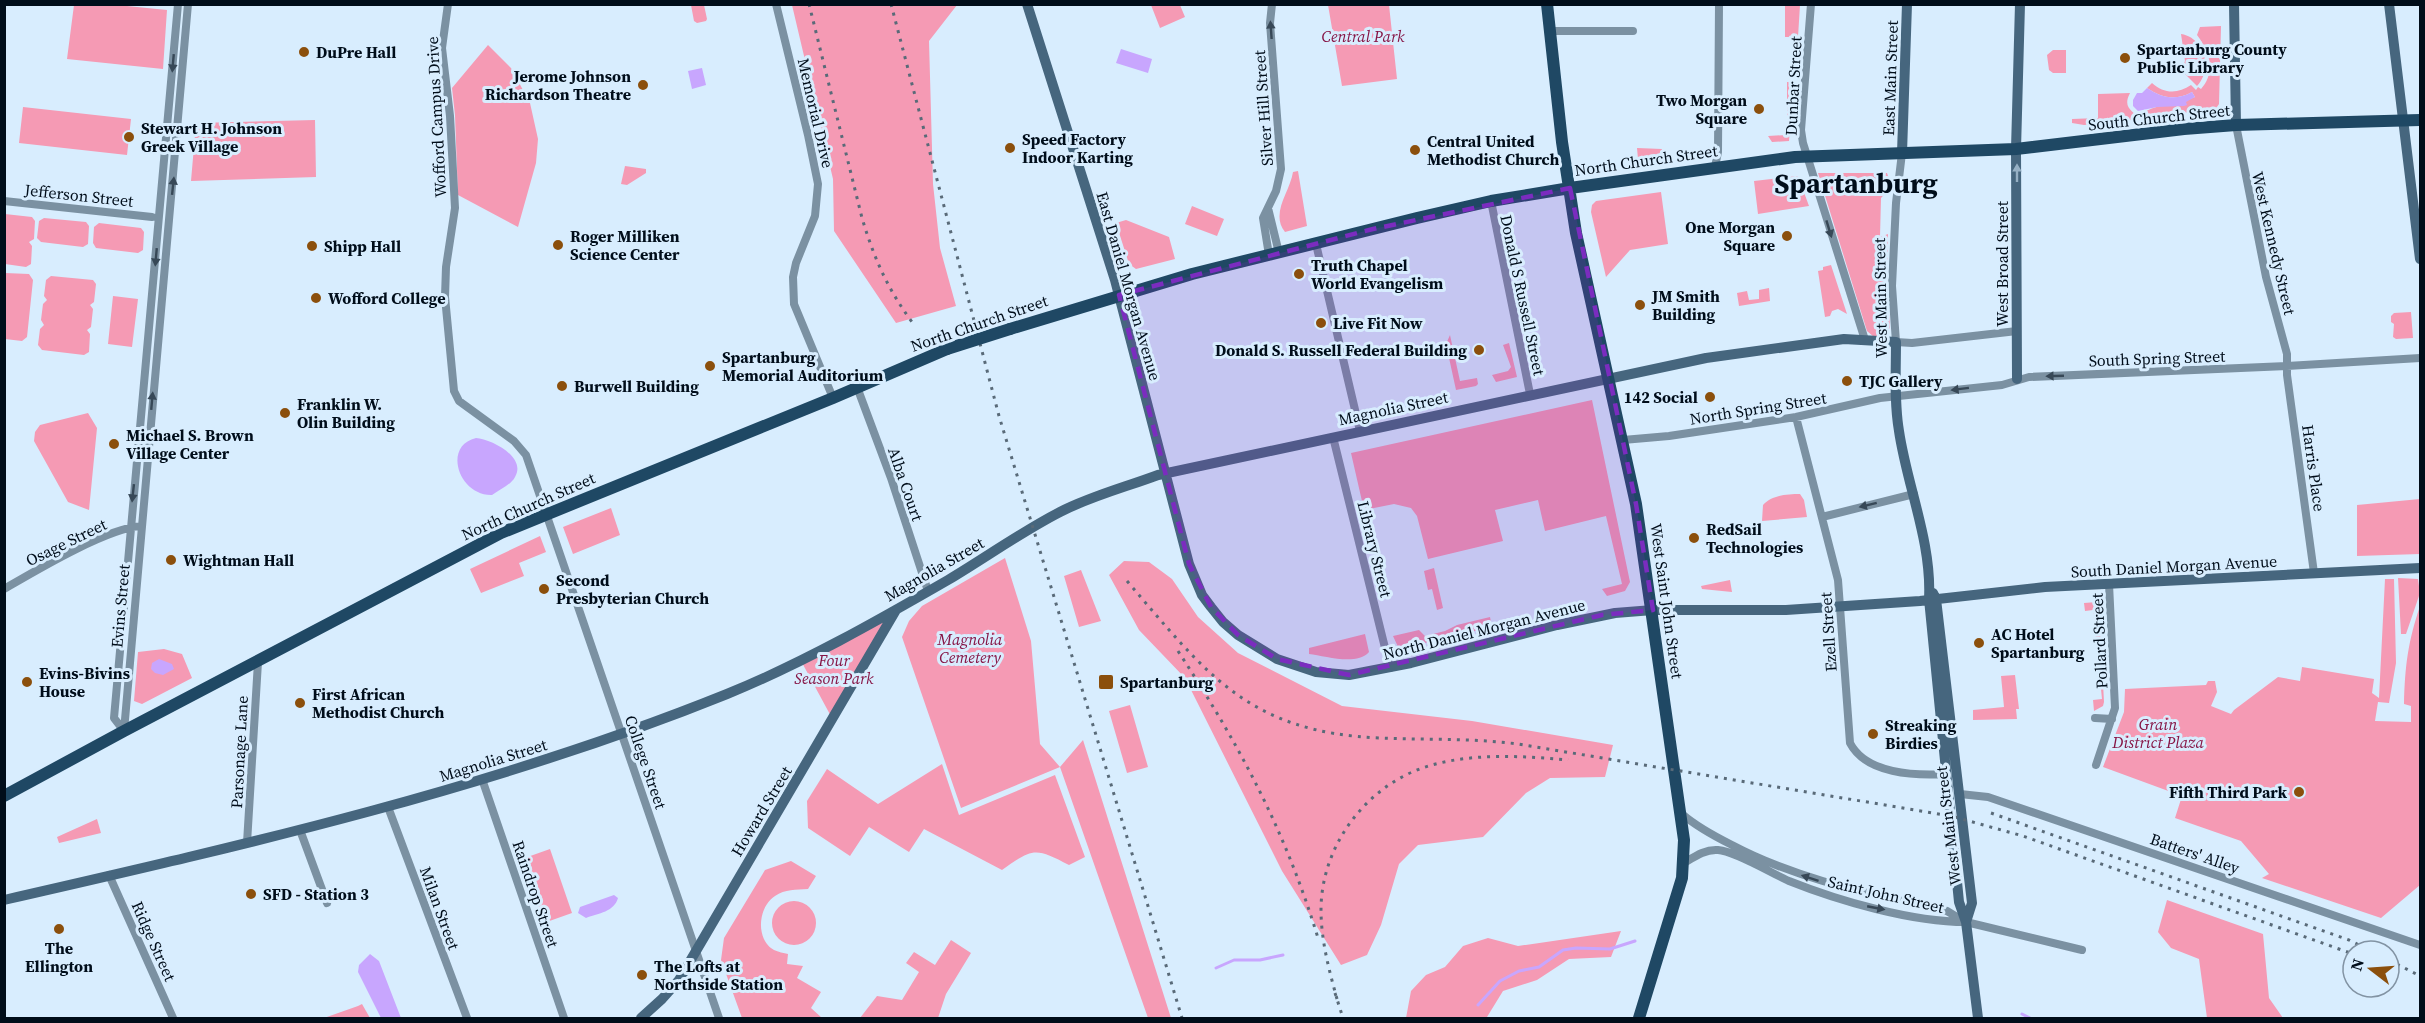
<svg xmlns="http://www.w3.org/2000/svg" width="2425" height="1023" font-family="'Source Serif 4',serif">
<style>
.green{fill:#f59ab4}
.water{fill:#c8a6fe}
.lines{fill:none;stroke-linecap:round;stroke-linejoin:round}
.stream{stroke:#c8a6fe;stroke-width:3}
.street{stroke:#7b91a2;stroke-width:8}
.secondary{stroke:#46667e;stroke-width:10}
.primary{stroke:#1f4864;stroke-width:12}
.rail{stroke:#596a78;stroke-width:3;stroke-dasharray:3 6;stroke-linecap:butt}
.primary-bridge{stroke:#1f4864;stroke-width:12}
.oneway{fill:#374857}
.oneway2{fill:#96b0c4}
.marked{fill:#7b2cbf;fill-opacity:0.2;stroke:#7b2cbf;stroke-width:4.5;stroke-dasharray:12 8;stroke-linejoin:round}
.poi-dot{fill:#8b4f0c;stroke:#d8edfe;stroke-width:2}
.labels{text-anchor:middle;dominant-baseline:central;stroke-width:6;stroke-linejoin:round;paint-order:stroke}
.park-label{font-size:16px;font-style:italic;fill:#861445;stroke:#d8edfe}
.poi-label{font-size:16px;font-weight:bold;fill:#000d1a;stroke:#d8edfe;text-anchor:start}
.street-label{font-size:16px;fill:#000d1a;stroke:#d8edfe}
.town-label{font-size:28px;font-weight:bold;fill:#000d1a;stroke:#d8edfe}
</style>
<rect width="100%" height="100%" fill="#d8edfe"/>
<path class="green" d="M117,5L167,10L163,69L67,59L74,5Z
M691,5H704L707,19L706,21L697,23L694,21Z
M792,5H957L929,41L933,184L940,248L956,306L896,323L834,231L833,179Z
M1151,5H1180L1185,17L1160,28Z
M1328,5H1389L1397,79L1342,86Z
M1785,5H1800L1798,37H1785Z
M2221,26L2219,104L2215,110L2147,116L2146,111C2161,103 2180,104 2195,97L2192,92C2176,101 2162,98 2147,88L2152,83C2164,94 2178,94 2191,85L2196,90L2198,87L2201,89C2216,72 2210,52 2197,35L2200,27Z
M2181,34C2205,38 2213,69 2197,86L2181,70L2185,61Z
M488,45L511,68L530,103L538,139L536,163L518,227L458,195L455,115L452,88Z
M2053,50H2066V73H2053L2049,70L2047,55Z
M1787,82H1794L1789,141L1772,142L1768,136L1787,135Z
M2130,93C2122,108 2133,111 2141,119L2084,125L2072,123V119L2098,118V94Z
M23,107L131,119L127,155L19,143Z
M315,120L316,177L191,181L196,123Z
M1637,148L1662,149V156L1638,159Z
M625,166L646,169V173L627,185L621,184Z
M1298,171L1307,226L1285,232C1270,213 1290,192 1293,172Z
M1818,173H1887C1891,183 1889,191 1881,198L1880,237L1888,234L1887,289L1890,326C1888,335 1883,335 1874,337L1867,331Z
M1798,176L1809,206L1758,214L1754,181Z
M1661,192L1668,244L1630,250L1606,277L1591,212L1592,205L1596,201Z
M1192,206L1224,219L1217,236L1185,224Z
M5,214L32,217L35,221L34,239L29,242L32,246L31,264L26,267L5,264Z
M44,218L86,222L89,226L88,244L83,247L41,242L37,238L39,221Z
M1126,220L1169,237L1175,259L1136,269L1129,264L1116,223Z
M99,223L141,228L144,232L143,250L138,253L96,248L93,243L94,227Z
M1831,265L1847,314L1838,309L1832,311L1830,316L1825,317L1818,271L1823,270V267Z
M5,273L29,274L33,280L27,337L22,341L5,339Z
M51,276L93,280L96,284L94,302L90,305L93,309L91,327L87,330L90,334L89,352L84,355L42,350L38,345L40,329L44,325L41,320L43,304L47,300L44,296L46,280Z
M1769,288L1770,301L1739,306L1737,293L1747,291L1749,300L1759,299V290Z
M113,296L138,299L132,347L108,344Z
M2411,312L2413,338L2396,339L2393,337L2394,324L2391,322V316L2394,313Z
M1450,335L1460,381L1477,378L1478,384L1476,386L1456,390L1446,344Z
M1509,343L1517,377L1496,382L1492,375L1508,371L1511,367L1503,345Z
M1592,400L1630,582L1625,591L1607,596L1602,589L1622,584L1606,516L1545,531L1538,500L1495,510L1503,541L1428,559L1417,516L1411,508L1394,504L1364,510L1351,453Z
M88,413L97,428L89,510L68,502L34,441L35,432L40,425Z
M1800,494L1804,500L1807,517L1762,521L1763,505C1772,495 1788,494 1800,494Z
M2420,499V554L2357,556V505Z
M611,508L620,535L573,554L563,527Z
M540,536L546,552L519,563L524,576L481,593L470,569Z
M1005,558L1031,641L1040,744L1060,767L1083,740L1171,1018H1148L1060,767L961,808L902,637L909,621L922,606Z
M1124,561L1149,562L1172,579L1198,617L1238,653L1342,706L1472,721L1613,745L1605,777L1550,778L1526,793L1483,837L1418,845L1399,864L1381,925L1367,955L1341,965L1282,871L1185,678L1139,630L1109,575Z
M1434,568L1443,608L1437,610L1432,589L1428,590L1424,571Z
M1081,570L1101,621L1079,627L1064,576Z
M2398,578L2418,579L2420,593L2406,634H2401Z
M2385,579H2394L2396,663L2389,703L2378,702L2375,721L2411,722V706L2404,704C2405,665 2408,642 2420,606V885L2381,918L2262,878L2269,874L2241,841L2175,818L2182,796L2103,767L2124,712L2125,689L2206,685L2208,681H2215L2217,692L2211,706L2231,714L2234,710L2278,677L2300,681L2302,667L2374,679L2372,693L2379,698Z
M1730,580L1732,592L1702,589L1701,586Z
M2097,602L2099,608L2104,702L2103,706L2094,711L2093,700L2102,699L2093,610L2085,611L2084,603Z
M896,610L833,720L800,659Z
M1490,617L1492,627L1399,649L1393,636L1419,630L1425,636L1445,631L1457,625Z
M1365,634L1369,652C1357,666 1325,656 1309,654V648Z
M164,649L182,654L192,678L142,704L134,701L138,652Z
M2015,675L2019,709H2016L2017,719L1973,720V710L2004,707L2001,676Z
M1130,705L1148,767L1127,773L1109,711Z
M942,764L959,815L1055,775L1085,857L1069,865C1035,847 1033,848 1002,870L924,829L909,852L869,827L850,856L808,828L807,801L827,769L878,804Z
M97,819L101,833L59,843L57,837Z
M550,849L572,913L541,924L519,860Z
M791,861L816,876L808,889C796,890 785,889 775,896C758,907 755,939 774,950C778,952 784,953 788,954L787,964L803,966L797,978L821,992L811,1008L822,1018H742L721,960L724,938L765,870Z
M2167,900L2263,934L2269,998L2283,1018H2207L2199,959L2171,948L2158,932Z
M772 923a22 22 0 1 1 44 0a22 22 0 1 1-44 0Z
M1621,931L1611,957L1569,959L1537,980L1503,991L1487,1017L1406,1018L1411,991L1426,975L1445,967L1463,946L1488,938L1518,946Z
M951,940L971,953L946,994L938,1018H860L877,996L902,1000L919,972L906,963L914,952L935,965Z
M362,1004L370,1018H324L358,1006Z"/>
<path class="water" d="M1121,49L1152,59L1148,73L1116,63Z
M702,68L706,85L692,89L688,71Z
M2147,88C2162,98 2176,101 2192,92L2195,97L2186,102L2187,105L2184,106L2157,107L2138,111L2133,106V100L2137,93H2142Z
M476,438C491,439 527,457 515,477C511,485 499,490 492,495C459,496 442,446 476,438Z
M159,659L172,664L174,669L163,675L155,673L151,669L152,663Z
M614,895L618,898C614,912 599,913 586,918L578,913L580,907Z
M370,954L379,961L401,1018H381L358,972L359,965Z"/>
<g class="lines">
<path class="stream" d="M1216,968L1234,960H1260L1283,955
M1478,1005L1500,981L1519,971L1539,967L1563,950L1576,948L1610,949L1635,941
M2022,1014L2030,1018"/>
<path class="street" d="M448,4L442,48L450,116L455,208L446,267L445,297L454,391L459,401L514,441L526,455L719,1018
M776,4L808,135L818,184L815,216L796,263L793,277L794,304L833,398
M1811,4L1801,130L1803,143L1865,340
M1549,31H1633
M2236,125L2266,277L2287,354V375L2314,573
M1902,153L1896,203L1892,286L1896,342L1912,343L2017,331
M1715,167L1718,152L1719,4
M4,201L152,217
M1491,201L1530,394
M1268,208L1279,253
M1316,244L1360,431
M1269,255L1263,218L1276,191L1281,169L1270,23L1272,4
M857,387L891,478L928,591
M1796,417L1838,580L1850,743C1866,774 1915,776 1947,774
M1333,437L1390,668
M1623,440L1669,436L1796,417L1880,398L2002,385L2029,377L2287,366L2420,358
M1822,517L1914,494
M4,589C35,571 107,528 141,526
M2095,718L2112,719
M124,731L114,718L178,4
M124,731L188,4
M2096,765L2115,708L2109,584
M482,779L564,1018
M1960,794L1988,797L2420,945
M388,807L467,1018
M1682,814C1697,827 1714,836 1732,845C1800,881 1873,894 1947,911L1965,922
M300,830L327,903
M247,843L258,662
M1684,863C1694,857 1705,849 1718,850C1735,851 1771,873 1789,881C1839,901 1912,922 1966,922L2082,950
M109,875L173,1018"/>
<path class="secondary" d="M1027,4L1115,280L1189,564L1202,595L1211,607L1223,622L1238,635L1277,659L1316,672L1349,675L1411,663L1557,625L1615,613L1653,610H1786L1920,601L2045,587L2420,568
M2234,4L2236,125
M2389,4L2420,259
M1902,153L1907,4
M2017,379L2016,149L2020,4
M1933,593L1936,599L1972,903L1966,922
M4,900C249,844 494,788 727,694C803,663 877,621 948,580C985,558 1021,532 1060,512C1091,496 1126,487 1158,475L1706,358L1844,339L1896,342C1896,371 1894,402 1899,431C1907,486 1932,542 1929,599L1959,902L1966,922L1978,1018
M641,1018L662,999L679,980L896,610"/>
<path class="primary" d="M1547,4L1562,142L1576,233L1636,504L1684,840L1682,878L1639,1018
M1010,329L1192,274L1417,218L1491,201L1570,188L1795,157L2016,149L2184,129L2236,125L2420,120
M4,796L124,731L501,533L833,398L947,349"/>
<path class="rail" d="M809,4L862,218C874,258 887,288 912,322
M891,4L999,416L1182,1018
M1127,581C1206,673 1248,733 1381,738C1426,740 1472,738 1518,744L1951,816L2023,836L2353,954
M1178,651C1240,746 1285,830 1318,938
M1991,813L2349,940L2371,951
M2389,960L2420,976
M1335,993L1343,1018
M1337,999C1329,970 1321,940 1321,910C1321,844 1369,782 1432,765C1475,753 1524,756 1568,760"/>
<path class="primary-bridge" d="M947,349L1010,329"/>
</g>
<defs><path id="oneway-solid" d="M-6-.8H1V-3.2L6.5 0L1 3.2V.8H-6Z" transform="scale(1.5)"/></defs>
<g class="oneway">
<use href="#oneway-solid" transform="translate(1271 30) rotate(-94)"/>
<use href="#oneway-solid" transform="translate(173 63) rotate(95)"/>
<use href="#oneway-solid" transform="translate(173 186) rotate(-84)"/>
<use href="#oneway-solid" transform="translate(1829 229) rotate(73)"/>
<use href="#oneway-solid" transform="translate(156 257) rotate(95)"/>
<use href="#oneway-solid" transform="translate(2055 376) rotate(178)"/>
<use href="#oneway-solid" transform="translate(1960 389) rotate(173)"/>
<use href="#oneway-solid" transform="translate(152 401) rotate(-85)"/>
<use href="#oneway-solid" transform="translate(133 493) rotate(96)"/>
<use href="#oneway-solid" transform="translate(1868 505) rotate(166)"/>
<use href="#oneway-solid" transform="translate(1810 878) rotate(-162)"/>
<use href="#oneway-solid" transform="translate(1876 908) rotate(11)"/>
</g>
<use class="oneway2" href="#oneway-solid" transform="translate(2017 173) rotate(-90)"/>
<path class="marked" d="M1570,188L1636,504L1653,610L1602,615L1349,675L1277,659L1238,635L1211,607L1189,564L1119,295L1373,229Z"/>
<g class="poi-dot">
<circle cx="304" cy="52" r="6"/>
<circle cx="2125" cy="58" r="6"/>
<circle cx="643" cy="85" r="6"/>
<circle cx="1759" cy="109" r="6"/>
<circle cx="129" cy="137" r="6"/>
<circle cx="1010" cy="148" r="6"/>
<circle cx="1415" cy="150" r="6"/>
<circle cx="1787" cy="236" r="6"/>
<circle cx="558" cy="245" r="6"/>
<circle cx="312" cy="246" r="6"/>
<circle cx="1299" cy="274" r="6"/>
<circle cx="316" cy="298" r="6"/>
<circle cx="1640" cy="305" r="6"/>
<circle cx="1321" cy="323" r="6"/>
<circle cx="1479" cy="350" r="6"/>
<circle cx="710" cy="366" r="6"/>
<circle cx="1847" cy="381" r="6"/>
<circle cx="562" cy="386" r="6"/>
<circle cx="1710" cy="397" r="6"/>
<circle cx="285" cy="413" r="6"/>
<circle cx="114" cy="444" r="6"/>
<circle cx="1694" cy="538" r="6"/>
<circle cx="171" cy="560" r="6"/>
<circle cx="544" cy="589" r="6"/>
<circle cx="1979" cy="643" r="6"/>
<circle cx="27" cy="682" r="6"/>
<rect x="1098" y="674" width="16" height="16" rx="3"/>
<circle cx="300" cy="703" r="6"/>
<circle cx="1873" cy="734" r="6"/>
<circle cx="2299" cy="792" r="6"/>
<circle cx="251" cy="894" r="6"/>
<circle cx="59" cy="929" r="6"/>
<circle cx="642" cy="975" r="6"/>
</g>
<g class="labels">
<g class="park-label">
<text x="1363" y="36">Central Park</text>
<text x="970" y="639">Magnolia<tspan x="970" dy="18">Cemetery</tspan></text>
<text x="834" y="660">Four<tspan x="834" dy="18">Season Park</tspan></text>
<text x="2158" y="724">Grain<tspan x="2158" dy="18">District Plaza</tspan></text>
</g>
<g class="poi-label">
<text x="2137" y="49">Spartanburg County<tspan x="2137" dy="18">Public Library</tspan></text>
<text x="316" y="52">DuPre Hall</text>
<text x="631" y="76" text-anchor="end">Jerome Johnson<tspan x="631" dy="18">Richardson Theatre</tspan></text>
<text x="1747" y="100" text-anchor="end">Two Morgan<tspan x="1747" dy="18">Square</tspan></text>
<text x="141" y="128">Stewart H. Johnson<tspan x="141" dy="18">Greek Village</tspan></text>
<text x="1022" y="139">Speed Factory<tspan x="1022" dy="18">Indoor Karting</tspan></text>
<text x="1427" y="141">Central United<tspan x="1427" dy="18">Methodist Church</tspan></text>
<text x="1775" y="227" text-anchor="end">One Morgan<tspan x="1775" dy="18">Square</tspan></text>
<text x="570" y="236">Roger Milliken<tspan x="570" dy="18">Science Center</tspan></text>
<text x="324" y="246">Shipp Hall</text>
<text x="1311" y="265">Truth Chapel<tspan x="1311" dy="18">World Evangelism</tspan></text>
<text x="1652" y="296">JM Smith<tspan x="1652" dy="18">Building</tspan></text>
<text x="328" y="298">Wofford College</text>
<text x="1333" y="323">Live Fit Now</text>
<text x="1467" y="350" text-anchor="end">Donald S. Russell Federal Building</text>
<text x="722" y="357">Spartanburg<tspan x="722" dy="18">Memorial Auditorium</tspan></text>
<text x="1859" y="381">TJC Gallery</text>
<text x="574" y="386">Burwell Building</text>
<text x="1698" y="397" text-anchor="end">142 Social</text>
<text x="297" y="404">Franklin W.<tspan x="297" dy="18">Olin Building</tspan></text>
<text x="126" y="435">Michael S. Brown<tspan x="126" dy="18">Village Center</tspan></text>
<text x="1706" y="529">RedSail<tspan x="1706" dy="18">Technologies</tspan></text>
<text x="183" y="560">Wightman Hall</text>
<text x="556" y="580">Second<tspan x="556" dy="18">Presbyterian Church</tspan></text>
<text x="1991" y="634">AC Hotel<tspan x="1991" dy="18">Spartanburg</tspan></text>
<text x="39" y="673">Evins-Bivins<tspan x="39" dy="18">House</tspan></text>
<text x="1120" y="682">Spartanburg</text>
<text x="312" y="694">First African<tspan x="312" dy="18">Methodist Church</tspan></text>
<text x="1885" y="725">Streaking<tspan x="1885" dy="18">Birdies</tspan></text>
<text x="2287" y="792" text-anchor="end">Fifth Third Park</text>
<text x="263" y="894">SFD - Station 3</text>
<text x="59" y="948" text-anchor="middle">The<tspan x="59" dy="18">Ellington</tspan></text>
<text x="654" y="966">The Lofts at<tspan x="654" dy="18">Northside Station</tspan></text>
</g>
<g class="street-label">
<text transform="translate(1890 78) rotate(-88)">East Main Street</text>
<text transform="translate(1793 86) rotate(-87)">Dunbar Street</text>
<text transform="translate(1263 108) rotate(-94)">Silver Hill Street</text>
<text transform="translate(816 113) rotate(77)">Memorial Drive</text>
<text transform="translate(436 117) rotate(-93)">Wofford Campus Drive</text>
<text transform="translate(2159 117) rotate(-6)">South Church Street</text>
<text transform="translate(1646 160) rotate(-8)">North Church Street</text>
<text transform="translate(79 195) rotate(6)">Jefferson Street</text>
<text transform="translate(2274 243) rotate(77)">West Kennedy Street</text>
<text transform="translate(2002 264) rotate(-90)">West Broad Street</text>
<text transform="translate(1129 286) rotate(74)">East Daniel Morgan Avenue</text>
<text transform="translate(1523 295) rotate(78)">Donald S Russell Street</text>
<text transform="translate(1880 298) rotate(-91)">West Main Street</text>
<text transform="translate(979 323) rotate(-19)">North Church Street</text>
<text transform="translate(2157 358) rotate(-2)">South Spring Street</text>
<text transform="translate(1393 408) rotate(-12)">Magnolia Street</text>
<text transform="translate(1758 408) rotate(-9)">North Spring Street</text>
<text transform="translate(2314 468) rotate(82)">Harris Place</text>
<text transform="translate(906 484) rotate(71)">Alba Court</text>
<text transform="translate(528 506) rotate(-24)">North Church Street</text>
<text transform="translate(66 542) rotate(-26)">Osage Street</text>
<text transform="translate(1375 549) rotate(76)">Library Street</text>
<text transform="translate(2174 566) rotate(-3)">South Daniel Morgan Avenue</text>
<text transform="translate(934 569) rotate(-30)">Magnolia Street</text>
<text transform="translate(1667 601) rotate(82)">West Saint John Street</text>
<text transform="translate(120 606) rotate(-85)">Evins Street</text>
<text transform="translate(1484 629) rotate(-14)">North Daniel Morgan Avenue</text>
<text transform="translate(1828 632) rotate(-94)">Ezell Street</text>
<text transform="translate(2099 641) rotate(-93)">Pollard Street</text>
<text transform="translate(239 752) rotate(-87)">Parsonage Lane</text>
<text transform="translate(493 760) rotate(-17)">Magnolia Street</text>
<text transform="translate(646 762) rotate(71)">College Street</text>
<text transform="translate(761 811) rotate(-59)">Howard Street</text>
<text transform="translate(1948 826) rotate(-97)">West Main Street</text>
<text transform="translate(2195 853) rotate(19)">Batters' Alley</text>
<text transform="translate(536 894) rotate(71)">Raindrop Street</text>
<text transform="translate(1886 894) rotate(13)">Saint John Street</text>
<text transform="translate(440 908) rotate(70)">Milan Street</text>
<text transform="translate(154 941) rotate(66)">Ridge Street</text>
</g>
<g class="town-label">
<text x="1856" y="183">Spartanburg</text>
</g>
</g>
<rect width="2425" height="1023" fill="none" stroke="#000d1a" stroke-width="12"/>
<g transform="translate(2371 969) rotate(287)"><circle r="28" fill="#d8edfe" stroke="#8293a3" stroke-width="1.5"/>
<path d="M0-4.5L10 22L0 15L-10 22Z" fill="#8b4f0c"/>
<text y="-9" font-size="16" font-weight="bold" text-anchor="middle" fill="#000d1a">N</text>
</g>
</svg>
